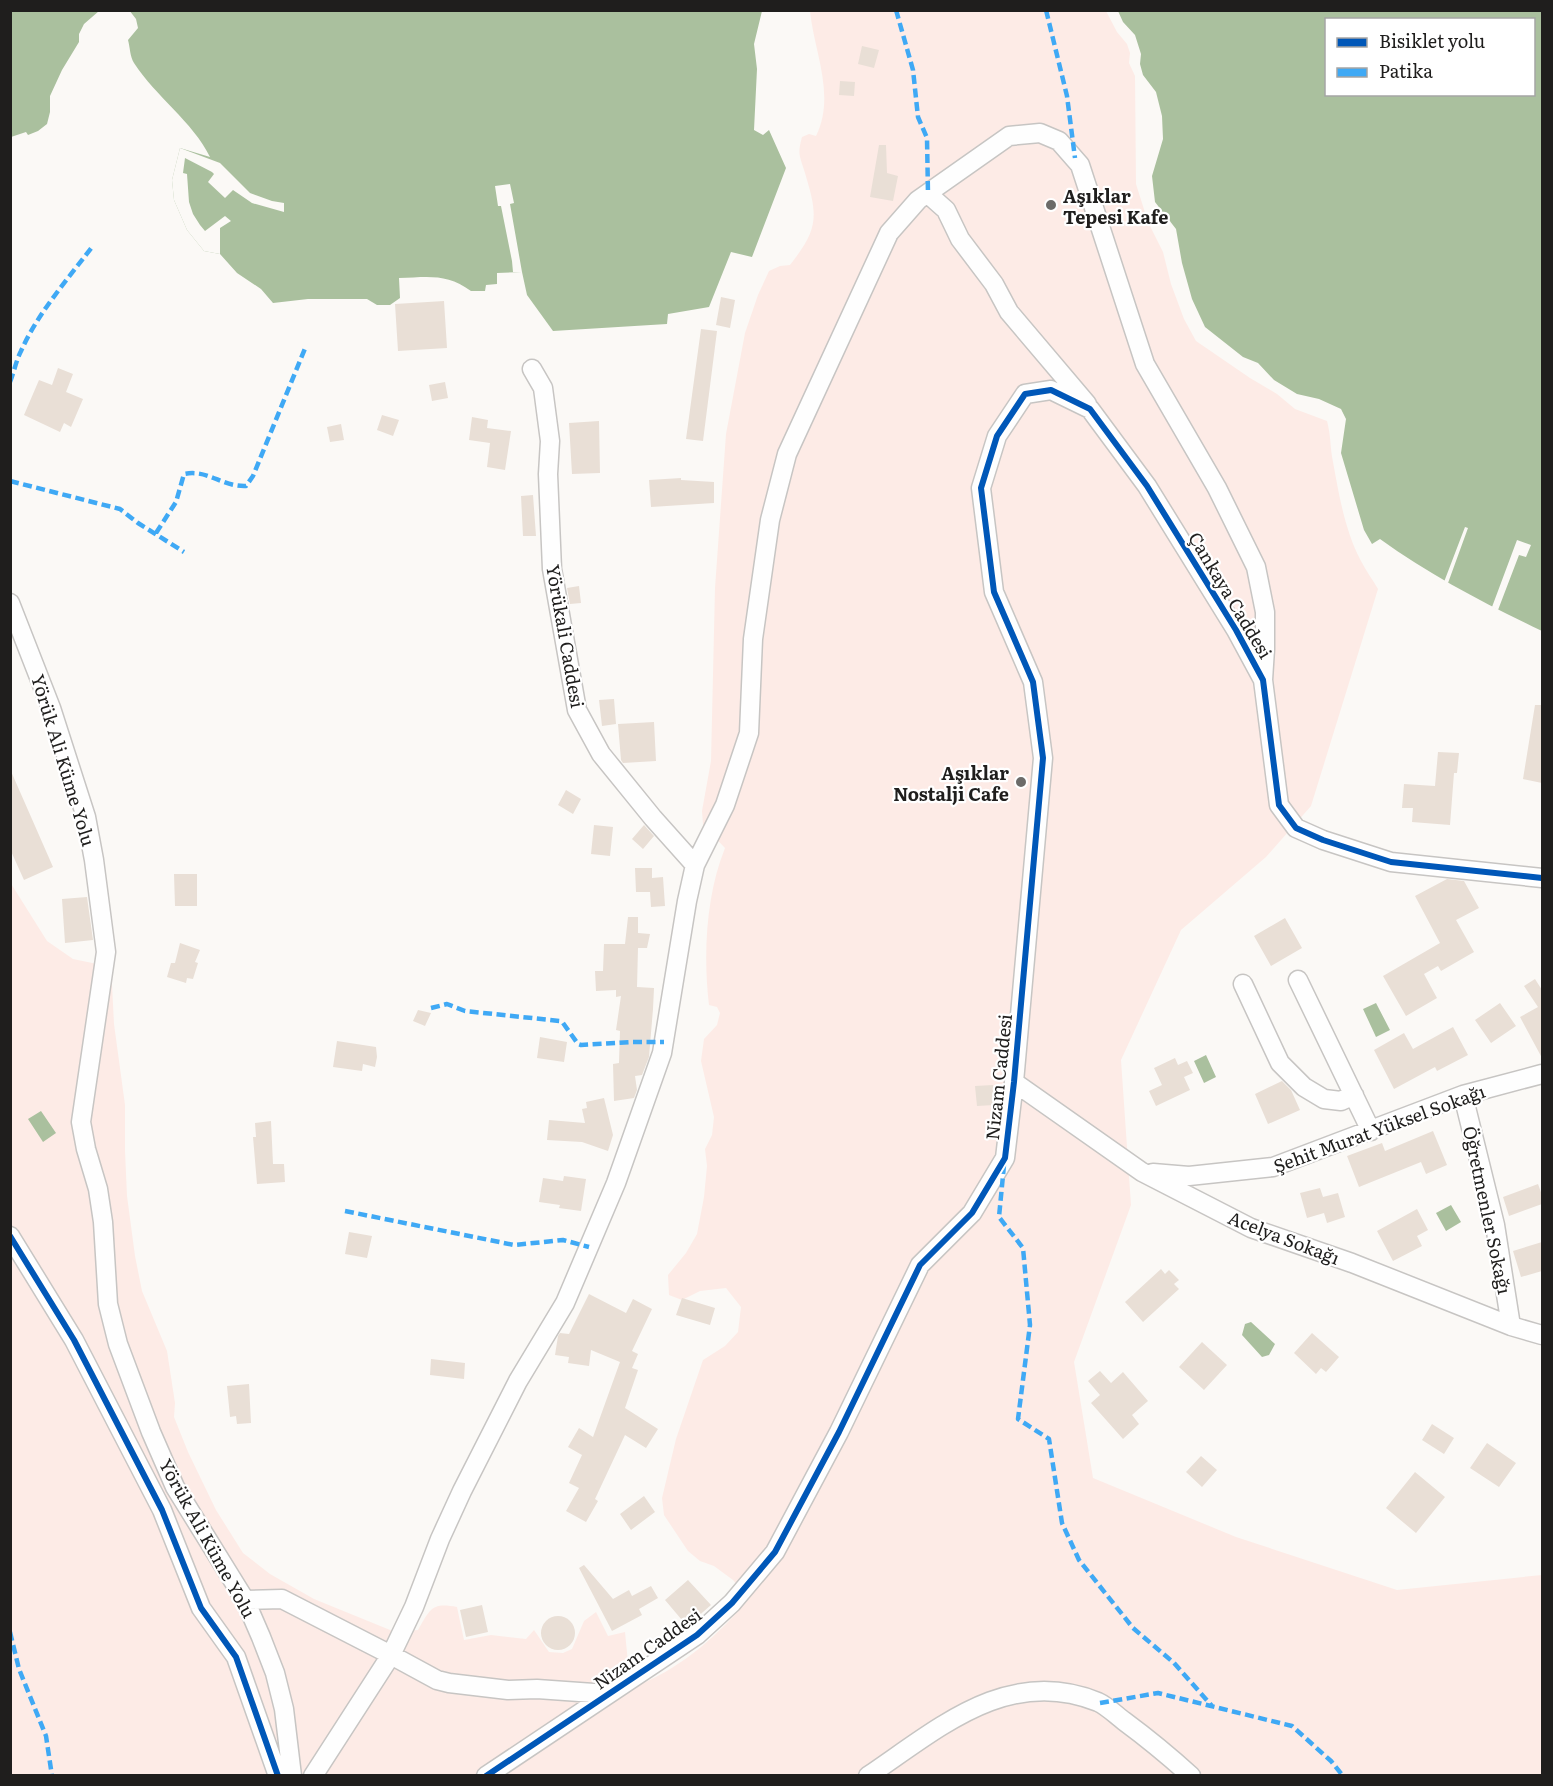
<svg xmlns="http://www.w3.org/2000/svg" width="1553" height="1786" font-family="Literata,serif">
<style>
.green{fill:#fdebe6}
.water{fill:#aac09e;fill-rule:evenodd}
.pier{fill:#fbf9f6}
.building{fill:#e9dfd6}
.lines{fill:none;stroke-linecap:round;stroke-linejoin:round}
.minor-casing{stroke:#c7c5c3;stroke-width:21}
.minor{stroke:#fefefe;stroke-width:18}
.quiet{stroke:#3fa9f5;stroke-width:4.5;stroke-dasharray:9 4.5;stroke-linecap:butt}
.cycleway-casing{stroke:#fff;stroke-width:10}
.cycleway{stroke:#0057b8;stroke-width:6}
.poi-dot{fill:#6c6b69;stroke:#fff;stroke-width:2}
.labels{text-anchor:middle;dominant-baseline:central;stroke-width:4.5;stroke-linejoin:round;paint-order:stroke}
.poi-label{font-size:18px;font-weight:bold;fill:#1f1e1d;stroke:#fff;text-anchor:start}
.street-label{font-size:18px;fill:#1f1e1d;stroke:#fff}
</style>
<rect width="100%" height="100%" fill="#fbf9f6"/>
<path class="green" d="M810,11H1106L1117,32L1127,44L1130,53L1129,63L1135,76L1136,184L1148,222L1163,252L1171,284L1184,319L1196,341L1250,378L1277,394L1295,409L1327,421C1331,436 1330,447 1333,462C1339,495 1345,531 1361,561C1366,571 1373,580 1378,589L1311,806L1266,857L1181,930L1121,1060L1131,1205L1074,1362L1093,1478L1236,1537L1397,1590L1542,1575V1775H11L10,882L47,941L73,959L102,965H111L114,1024L125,1105V1151L127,1196L135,1256L142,1291L167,1351L175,1403L174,1417L188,1452L216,1510L243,1553L270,1574L314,1599L395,1632L418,1630C430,1609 432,1602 457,1607L464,1640L491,1635L526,1639L534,1630L549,1652L563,1653L572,1649L584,1621L596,1612L608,1636L625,1632L628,1663L641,1684C684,1666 719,1634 749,1599L733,1580L714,1566L700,1561L688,1551L664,1515L662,1498L676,1439L703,1360L725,1346L738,1332L741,1307L726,1288L700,1291L682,1300L669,1295L668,1275L686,1253L697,1234L704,1197L707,1166L705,1149L712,1135L714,1117L701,1061L704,1039L717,1025L720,1013L717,1007L709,1005C703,955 706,895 725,848L703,825L702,811L711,761L715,588L726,434L745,333L758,295L769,271L780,266L790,265C819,228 818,216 805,173C800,156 797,155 802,137L809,134L816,136C836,95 814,52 810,11Z"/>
<path class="water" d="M129,10L762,11L754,44L757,69L754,130L763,135L769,130L786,168L752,257L731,252L709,307L668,314L667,324L553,331L527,295L522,272L497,273V284L486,285L485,291H471C447,273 428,277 399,278L400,298L390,305H377L367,299H308L273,303L261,289L237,273L220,254L204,251L187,230L174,200L172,180L180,148L210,157C192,121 156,97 134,63C130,57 130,47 128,40L138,28L136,19Z
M10,11H99L84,24L79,34V42L62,70L50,96V112L47,124L38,131L28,135L26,132L11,137Z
M1118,11H1542V631C1486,604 1431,576 1380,539L1372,544L1364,530L1341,453L1346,419L1341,409L1319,399L1297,394L1274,380L1258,363L1243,357L1205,327L1192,299L1182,263L1176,229L1155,202L1152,176L1163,139L1162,116L1156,92L1143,75L1140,64L1141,54L1135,35L1123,22ZM1326,20H1534V94H1326Z
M1376,1003L1390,1030L1376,1037L1363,1009Z
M1206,1055L1216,1077L1204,1083L1194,1061Z
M41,1111L56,1133L43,1142L28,1119Z
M1451,1205L1461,1222L1446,1231L1436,1213Z
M1251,1322L1275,1344L1269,1355L1262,1357L1242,1335L1245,1324Z"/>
<path class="pier" d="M180,148L220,163L250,193L272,201L284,203V212L252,203L233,190L225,198L208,182L214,174L212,172L185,158L183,173L187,174L189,202L193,214L200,225L205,231L225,216L231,221L220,228V254L204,251L187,230L174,200L172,180Z
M510,184L514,203L510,204L522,272H513L512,261L501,206H498L495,186Z
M1465,527L1468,528L1448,583L1444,582Z
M1517,540L1531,545L1526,557L1519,555L1498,610L1492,607Z"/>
<path class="building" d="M862,46L879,50L874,68L858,64Z
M840,81L855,82L854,96L839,95Z
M879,145H886L887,173L898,176L893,201L870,197Z
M721,297L735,300L730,328L716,325Z
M444,301L447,348L398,351L395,304Z
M701,329L717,331L703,441L686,439Z
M58,368L73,374L66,392L83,399L71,427L64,423L60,432L24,415L39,380L52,385Z
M445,382L448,398L432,401L429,385Z
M382,415L399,420L393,436L377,430Z
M472,417L488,420L487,428L511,431L505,470L487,467L490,443L469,440Z
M599,421L600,473L572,474L569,423Z
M341,424L344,440L330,442L327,427Z
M681,478V480L714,482V503L651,507L649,480Z
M533,495L536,536H523L521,496Z
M579,586L581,603L570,604L567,588Z
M614,699L616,724L602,726L599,700Z
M1535,705H1542V783L1523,779Z
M654,722L656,761L623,763L621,760L618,724Z
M1438,752L1459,753L1457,773H1454L1450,825L1412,822L1413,808H1402L1404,784L1435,786Z
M10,769L53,867L24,880L10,849Z
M566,790L581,799L573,814L558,805Z
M594,825L613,827L610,856L591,854Z
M644,825L654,836L643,849L632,839Z
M635,868H652V878L663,877L665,906L651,907L650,892H636Z
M174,874H197V906H175Z
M1447,879L1464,881L1479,908L1456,920L1474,952L1441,971L1438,966L1424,974L1437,998L1406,1016L1383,976L1440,943L1415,896Z
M87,897L93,940L65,943L62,899Z
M628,917H638V933L650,934L647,948H638L637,987L654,988L653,1009L649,1057L642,1075L635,1076L637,1090L634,1098L614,1101L613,1064L619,1063L620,1031L616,1030L621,996L616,997V990L596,991L595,971H603L604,944H625Z
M1285,918L1302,948L1271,966L1254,936Z
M180,943L200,950L195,962L198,963L193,979L187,978L186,983L167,977L171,963H175Z
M1535,979L1542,990V1058L1520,1017L1538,1007L1524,986Z
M1500,1003L1516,1026L1491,1043L1475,1020Z
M418,1010L431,1013L425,1026L413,1021Z
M1453,1027L1468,1055L1437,1071L1435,1067L1394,1089L1374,1050L1404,1033L1413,1049Z
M540,1037L567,1042L564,1062L537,1058Z
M337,1041L376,1047L377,1057L375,1067L363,1064L362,1071L333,1067Z
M1175,1058L1178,1065L1187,1061L1193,1073L1184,1077L1190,1090L1156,1106L1149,1091L1162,1085L1154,1068Z
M1282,1081L1291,1090L1300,1110L1268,1124L1255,1094Z
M993,1085L994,1105L977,1106L975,1086Z
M604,1098L613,1135L608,1151L582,1142L547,1140L549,1120L585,1123L582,1109L587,1108L586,1102Z
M271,1121L273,1164H284L285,1182L257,1184L253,1137H256L255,1123Z
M1433,1131L1447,1165L1426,1174L1421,1162L1359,1187L1347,1156L1382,1143L1385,1151Z
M564,1176L586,1179L581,1211L559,1208L560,1205L539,1202L543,1178L563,1181Z
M1538,1184L1542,1195V1204L1509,1216L1503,1197Z
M1320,1188L1323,1197L1338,1193L1345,1217L1327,1223L1324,1213L1307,1218L1300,1193Z
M1417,1209L1428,1230L1417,1236L1422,1246L1393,1261L1377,1231Z
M349,1232L372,1236L367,1258L345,1254Z
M1542,1242V1271L1521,1277L1513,1251Z
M1161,1269L1165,1274L1169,1270L1179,1280L1174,1284L1179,1289L1143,1322L1125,1302Z
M589,1294L626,1313L633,1299L652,1309L632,1351L638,1354L632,1368L638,1370L625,1408L658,1429L646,1448L625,1435L595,1499L598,1501L586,1522L566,1511L579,1488L569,1483L582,1455L568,1447L579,1428L593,1437L620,1362L591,1350L589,1366L568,1363L569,1357L555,1355L558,1336L560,1333L569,1334Z
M682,1298L715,1308L710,1325L676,1315Z
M1312,1333L1339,1357L1326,1372L1321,1368L1316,1374L1294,1353Z
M1202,1342L1227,1365L1204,1390L1179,1367Z
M431,1359L465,1363L464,1379L430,1375Z
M1100,1371L1111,1383L1123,1372L1148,1401L1132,1415L1139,1424L1123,1439L1091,1403L1100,1395L1088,1381Z
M249,1384L251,1423L237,1424L236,1416L230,1417L227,1386Z
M1432,1424L1454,1438L1444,1454L1422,1440Z
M1487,1443L1516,1463L1499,1487L1470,1468Z
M1201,1456L1217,1470L1202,1487L1186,1472Z
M1415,1472L1445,1497L1416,1533L1386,1508Z
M644,1496L655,1512L631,1530L620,1514Z
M584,1565L613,1599L629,1590L632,1596L651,1586L658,1598L639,1609L642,1615L612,1631L579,1568Z
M688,1580L711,1605L687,1626L665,1600Z
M482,1605L488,1632L466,1637L460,1610Z
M541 1633a17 17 0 1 1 34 0a17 17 0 1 1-34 0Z"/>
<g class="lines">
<defs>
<path id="minor" d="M928,194L946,210L960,239L994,284L1009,312L1087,404
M532,369L543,388L550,441L548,474L552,569L577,710L601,754L653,818L695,865
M10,603L51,708L86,817L94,860L106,952L81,1122L86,1149L98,1189L103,1222L108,1304L118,1344L151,1432L175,1487L245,1600L261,1637L275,1673L284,1709L292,1776
M1298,980L1371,1131
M1243,984L1280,1063L1304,1087L1324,1099L1341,1101L1354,1095
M1014,1082L1142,1172L1251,1228L1352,1263L1511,1326L1542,1335
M1463,1095L1495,1225L1511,1326
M1153,1173L1189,1176L1273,1167L1463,1095L1542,1074
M10,1236L74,1340L162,1510L201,1608L236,1657L278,1776
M245,1600L282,1599L391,1655L414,1607L440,1539L462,1491L518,1381L565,1303L616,1183L662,1053L687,901L695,865L725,805L749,733L753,639L770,520L787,454L889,233L918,200L1009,136L1040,133L1059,141L1080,165L1145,364L1217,488L1256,567L1265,612V649L1263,680
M313,1776L391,1655L437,1680L449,1683L508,1690L537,1689L608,1694
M486,1776L697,1635L732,1603L775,1552L839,1432L920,1265L972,1213L1005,1158L1014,1082L1043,758L1033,682L994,592L981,488L997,436L1025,394L1051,390L1090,409L1147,486L1236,630L1263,680L1279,805L1296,828L1323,840L1391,862L1542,878
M868,1776C938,1729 1008,1665 1098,1702C1107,1706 1116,1715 1124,1721C1147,1738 1169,1756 1191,1776"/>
</defs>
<use href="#minor" class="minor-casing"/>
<use href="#minor" class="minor"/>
<path class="quiet" d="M896,10L913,70L918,117L927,138L928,194
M1046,10L1067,96L1075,158
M10,382C14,372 16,361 21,351C38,313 67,280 92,247
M10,481L120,509L138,523L184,552
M156,533L176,502L184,474C208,469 222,487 246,486L253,476L306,346
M431,1008L447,1004L465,1011L560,1021L563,1023L578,1044L581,1045L633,1042H664
M1004,1165L999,1217L1023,1248L1030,1325L1018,1419L1049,1439L1062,1523L1079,1560L1133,1628L1174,1663L1212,1706
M345,1211L514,1245L563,1240L589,1247
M10,1632L19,1669L46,1736L52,1776
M1100,1703L1158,1693L1292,1726L1331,1761L1343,1776"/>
<defs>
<path id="cycleway" d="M10,1236L74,1340L162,1510L201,1608L236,1657L278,1776
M486,1776L697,1635L732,1603L775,1552L839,1432L920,1265L972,1213L1005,1158L1014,1082L1043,758L1033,682L994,592L981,488L997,436L1025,394L1051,390L1090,409L1147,486L1236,630L1263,680L1279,805L1296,828L1323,840L1391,862L1542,878"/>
</defs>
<use href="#cycleway" class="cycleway-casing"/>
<use href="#cycleway" class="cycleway"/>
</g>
<g class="poi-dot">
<circle cx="1051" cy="205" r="6"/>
<circle cx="1021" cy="782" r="6"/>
</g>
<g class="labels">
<g class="poi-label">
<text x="1063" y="195">Aşıklar<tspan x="1063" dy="21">Tepesi Kafe</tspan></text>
<text x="1009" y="772" text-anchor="end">Aşıklar<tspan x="1009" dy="21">Nostalji Cafe</tspan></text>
</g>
<g class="street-label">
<text transform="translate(1231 595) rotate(59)">Çankaya Caddesi</text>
<text transform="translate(566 636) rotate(80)">Yörükali Caddesi</text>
<text transform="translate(64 760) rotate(73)">Yörük Ali Küme Yolu</text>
<text transform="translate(998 1077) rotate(-84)">Nizam Caddesi</text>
<text transform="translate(1379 1128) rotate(-20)">Şehit Murat Yüksel Sokağı</text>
<text transform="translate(1488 1210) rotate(78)">Öğretmenler Sokağı</text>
<text transform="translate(1284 1237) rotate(21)">Acelya Sokağı</text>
<text transform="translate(208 1538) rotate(61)">Yörük Ali Küme Yolu</text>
<text transform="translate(647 1648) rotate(-35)">Nizam Caddesi</text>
</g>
</g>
<rect width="1553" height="1786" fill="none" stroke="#1f1e1d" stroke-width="24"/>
<rect x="1325" y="18" width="210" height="78" fill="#ffffff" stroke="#a5a5a5" stroke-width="1.5"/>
<rect x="1337" y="38" width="30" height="9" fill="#0057b8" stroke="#a5a5a5" stroke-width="1.5"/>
<text x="1379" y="48" font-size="18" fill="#1f1e1d">Bisiklet yolu</text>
<rect x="1337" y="68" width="30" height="9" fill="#3fa9f5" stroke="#a5a5a5" stroke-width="1.5"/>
<text x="1379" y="78" font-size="18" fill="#1f1e1d">Patika</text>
</svg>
